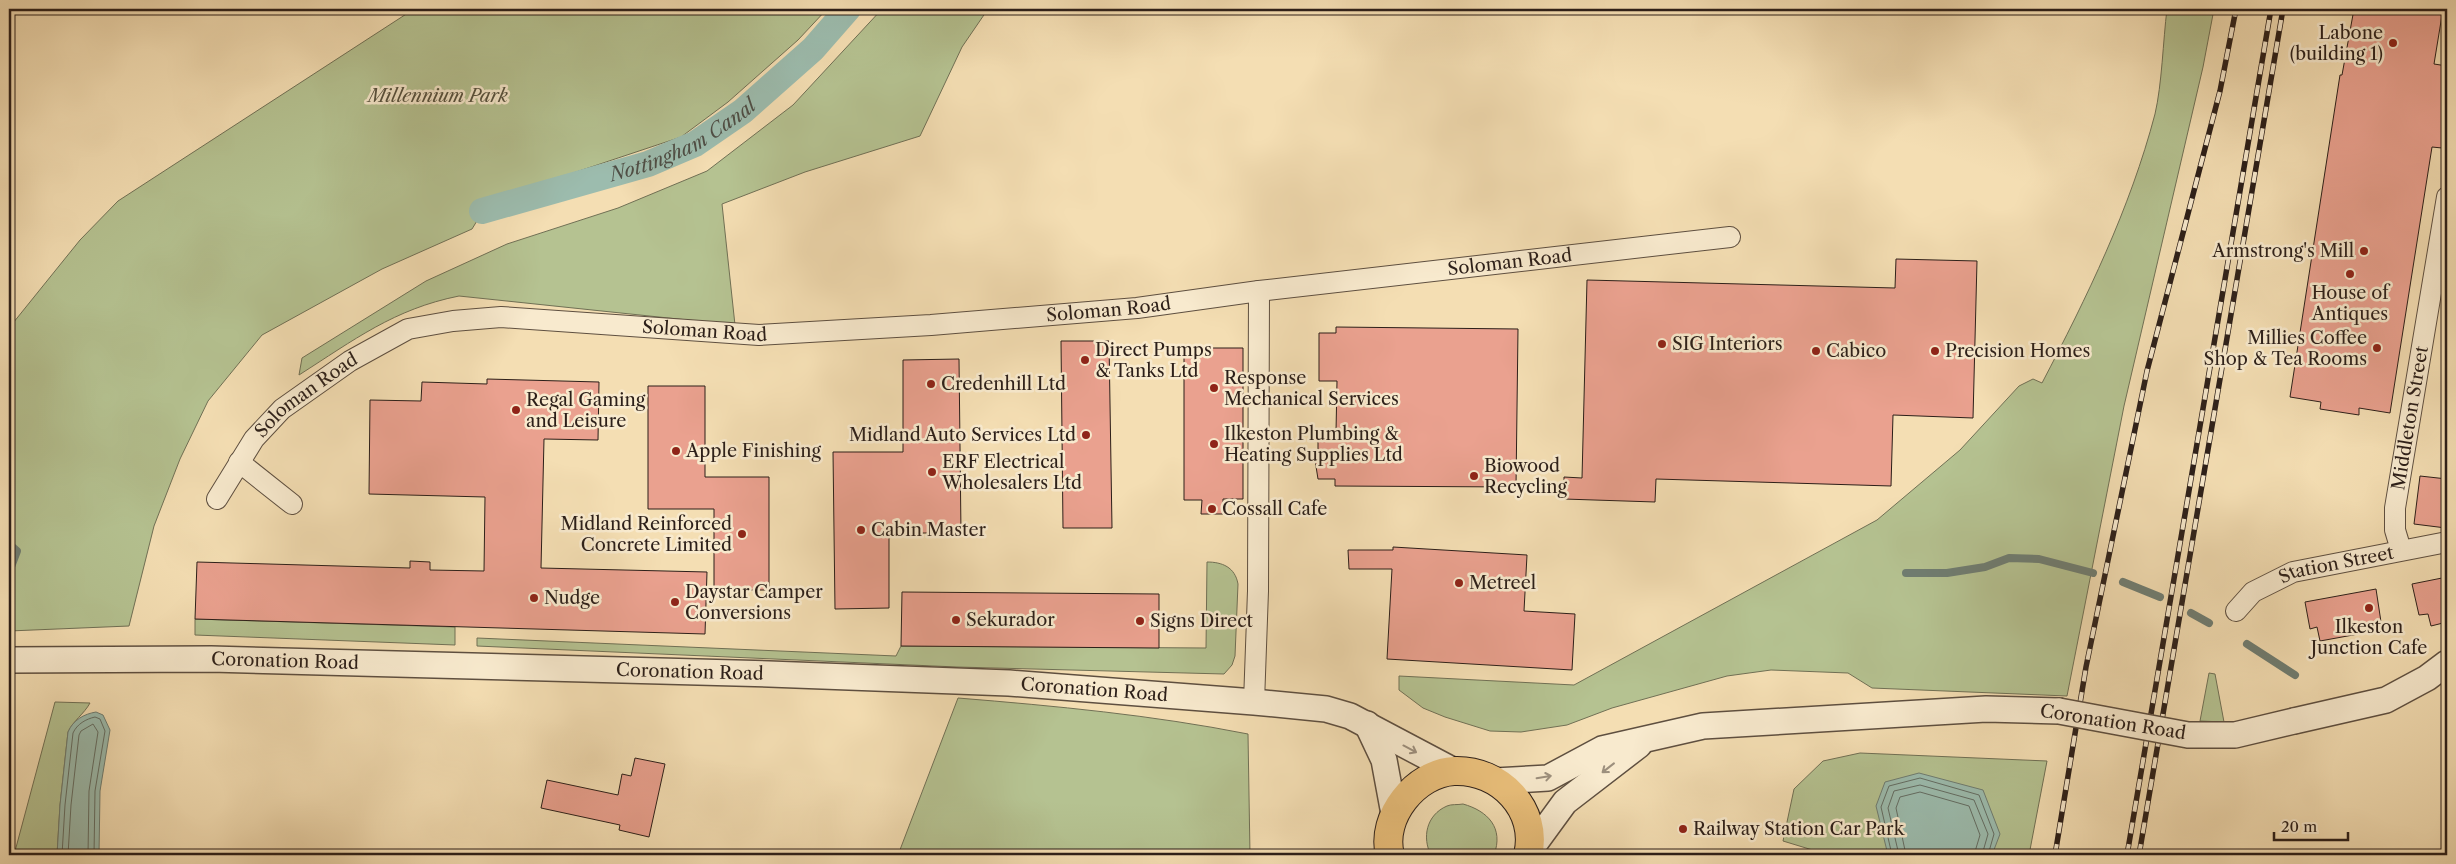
<svg xmlns="http://www.w3.org/2000/svg" width="2456" height="864" font-family="'Libre Caslon Text',serif">
<style>
.green{fill:#b5c291;stroke:#707055}
.water{fill:#9cbcae;stroke:#6f7d72}
.lines{fill:none;stroke-linecap:round;stroke-linejoin:round}
.shore{stroke:#646e64;stroke-width:1}
.stream{stroke:#6f7d72;stroke-width:8}
.canal{stroke:#9cbcae;stroke-width:26}
.building{fill:#eaa18f;stroke:#2c1f19}
.minor-casing{stroke:#5e4f40;stroke-width:22}
.tertiary-casing{stroke:#5e4f40;stroke-width:28}
.primary-casing{stroke:#2c1f19;stroke-width:30}
.minor{stroke:#f8eace;stroke-width:20}
.tertiary{stroke:#f8eace;stroke-width:25}
.primary{stroke:#eabf7a;stroke-width:28}
.rail-casing{stroke:#2c1f19;stroke-width:5.5}
.rail{stroke:#f8eace;stroke-width:4;stroke-dasharray:11;stroke-linecap:butt}
.tertiary-bridge-casing{stroke:#5e4f40;stroke-width:28;stroke-linecap:butt}
.tertiary-bridge{stroke:#f8eace;stroke-width:25}
.oneway{stroke:#9c8f7d}
.poi-dot{fill:#8f2418;stroke:#f8eace;stroke-width:2}
.labels{text-anchor:middle;dominant-baseline:central;stroke-width:5;stroke-linejoin:round;paint-order:stroke}
.poi-label{font-size:18px;fill:#2c1f19;stroke:#f8eace;text-anchor:start}
.park-label{font-size:18px;font-style:italic;fill:#55503d;stroke:#f8eace}
.street-label{font-size:18px;fill:#2c1f19;stroke:#f8eace}
.water-label{font-size:19px;font-style:italic;fill:#4e4e46;stroke:#f8eace}
</style>
<rect width="100%" height="100%" fill="#f4deb3"/>
<filter id="stains"><feTurbulence type="fractalNoise" baseFrequency=".004" numOctaves="4"/><feColorMatrix values="0 0 0 0 .2 0 0 0 0 .09 0 0 0 0 .02 0 0 0 .5 -.17"/></filter>
<radialGradient id="worn" r=".72"><stop offset=".6" stop-color="#630" stop-opacity="0"/><stop offset="1" stop-color="#630" stop-opacity=".3"/></radialGradient>
<path class="green" d="M414,9H827L798,40L728,102L681,137L489,201L472,229L382,269L262,335L208,401L180,459L154,526L129,626L9,631V328L80,240L118,201Z
M882,9H988L962,47L920,136L805,172L722,204L735,325L459,296C394,309 354,340 299,375L302,358L426,281L507,244L618,208L707,171L793,105Z
M2167,9H2214L2203,67L2124,406L2067,696L1872,688L1848,673L1771,670L1727,676L1612,708L1567,725L1521,732L1490,731L1445,717L1423,708L1399,690V676L1574,685L1877,520L1960,450L2019,386L2033,379L2042,383C2087,297 2130,209 2155,114C2162,84 2163,41 2167,9Z
M1207,562C1222,562 1235,567 1238,584L1235,656L1232,665L1224,674L957,667L477,646V638L896,656L901,646L1206,648Z
M195,619L455,627V645L195,635Z
M2209,673L2215,674L2224,722L2200,721Z
M958,698C1056,706 1152,715 1248,734L1250,855H898Z
M55,702L90,703C84,714 73,721 68,732L60,805L57,855H14Z
M1860,753L2047,761L2029,855H1829L1783,841L1794,789L1823,761Z
M1463,804C1488,811 1504,828 1494,855H1431C1422,838 1426,815 1447,806C1451,804 1458,805 1463,804Z"/>
<path class="water" d="M96,712L103,715L110,730L100,791L99,855H57L60,805L68,732C73,720 84,714 96,712Z
M1919,773L1983,790L2000,834L1992,855H1888L1876,806L1885,782Z"/>
<g class="lines">
<path class="shore" d="M62,855L65,805L73,733C77,724 86,719 95,717L100,719L105,731L95,791L94,855
M68,855L71,805L79,735L81,731L93,724L98,732L89,791L88,855
M1892,855L1881,807L1889,786L1920,778L1979,795L1994,834L1988,855
M1899,855L1888,808L1894,791L1920,785L1974,800L1988,834L1982,855
M1906,855L1896,808L1900,797L1920,792L1969,806L1980,835L1974,855"/>
<path class="stream" d="M9,544L17,551L9,572
M1906,573H1947L1985,567L2009,558L2039,559L2093,573
M2123,582L2160,597
M2191,613L2209,623
M2247,644L2295,675"/>
<path class="canal" id="s1" d="M482,211L648,164L695,144L743,111L813,49L848,9"/>
</g>
<path class="building" d="M2354,9H2443L2434,64L2447,66V114L2442,148L2432,147L2390,413L2359,408V415L2320,409L2321,402L2290,397L2340,75H2342Z
M1896,259L1977,261L1973,418L1893,415L1891,486L1656,479L1655,502L1564,499V477L1582,478L1587,280L1895,288Z
M1336,327L1518,329L1516,487L1335,486V479H1318L1315,460L1318,451V432H1336L1337,381H1319V333H1336Z
M1061,341H1109L1112,528H1063Z
M1184,348H1243V499H1223V514H1201L1202,500H1184Z
M959,359L961,533H889V608L835,609L833,452H903V360Z
M487,379L599,382L598,440L544,439L541,568L707,572L705,634L195,619L197,562L410,568V561L430,562V570L484,571L485,497L369,494L370,400L421,401L422,382L487,384Z
M648,386H705V477H769V590H714V509H648Z
M2420,476L2447,479L2446,528L2414,524Z
M1393,547L1527,555L1524,611L1575,614L1572,670L1387,659L1392,569H1349L1348,550H1393Z
M2447,577V622L2431,626L2428,614L2419,615L2412,584Z
M2376,589L2381,622L2363,628L2364,633L2320,641L2317,627L2310,629L2305,602Z
M902,592L1159,594V648L901,646Z
M635,758L665,764L649,837L619,830L620,825L541,808L547,780L618,795L622,774L631,776Z"/>
<g class="lines">
<defs>
<g id="minor">
<path d="M239,462L292,504"/>
<path id="s2" d="M217,499L254,439L282,409L350,361L408,329L453,321L501,317L759,335L931,325L1137,308L1259,291L1730,237"/>
<path id="s3" d="M2401,550L2395,530V508L2447,197"/>
<path id="s4" d="M2236,611L2253,592L2293,572L2447,542"/>
<path d="M1254,702L1258,591L1259,291"/>
</g>
<g id="tertiary">
<path id="s5" d="M9,660L211,659L769,674L1009,683L1254,702L1326,709L1350,716L1454,771"/>
<path d="M2294,721L2386,700L2427,678L2447,663"/>
<path d="M1367,724L1384,760L1394,814"/>
<path d="M1495,781L1548,778L1602,749L1703,726L1986,709L2059,711"/>
<path d="M1530,850L1565,802L1639,745"/>
</g>
<path id="primary" d="M1390,855C1380,817 1416,773 1454,771C1500,769 1539,810 1528,855"/>
</defs>
<use href="#minor" class="minor-casing"/>
<use href="#tertiary" class="tertiary-casing"/>
<use href="#primary" class="primary-casing"/>
<use href="#minor" class="minor"/>
<use href="#tertiary" class="tertiary"/>
<use href="#primary" class="primary"/>
<defs>
<path id="rail" d="M2055,855L2086,667L2147,371L2220,91L2236,9
M2127,855L2271,9
M2139,855L2283,9"/>
</defs>
<use href="#rail" class="rail-casing"/>
<use href="#rail" class="rail"/>
<defs>
<path id="tertiary-bridge" d="M2059,711L2188,735H2235L2294,721"/>
</defs>
<use href="#tertiary-bridge" class="tertiary-bridge-casing"/>
<use href="#tertiary-bridge" class="tertiary-bridge"/>
</g>
<defs><path id="oneway-shaft" d="M-6 0H5M1.5-3L5.5 0L1.5 3" fill="none" stroke-width="1.6" stroke-linecap="round" stroke-linejoin="round" transform="scale(1.25)"/></defs>
<g class="oneway">
<use href="#oneway-shaft" transform="translate(1410 749) rotate(28)"/>
<use href="#oneway-shaft" transform="translate(1608 768) rotate(142)"/>
<use href="#oneway-shaft" transform="translate(1544 777) rotate(-9)"/>
</g>
<g class="poi-dot">
<circle cx="2393" cy="43" r="5"/>
<circle cx="2364" cy="251" r="5"/>
<circle cx="2350" cy="274" r="5"/>
<circle cx="1662" cy="344" r="5"/>
<circle cx="2377" cy="348" r="5"/>
<circle cx="1816" cy="351" r="5"/>
<circle cx="1935" cy="351" r="5"/>
<circle cx="1085" cy="360" r="5"/>
<circle cx="931" cy="384" r="5"/>
<circle cx="1214" cy="388" r="5"/>
<circle cx="516" cy="410" r="5"/>
<circle cx="1086" cy="435" r="5"/>
<circle cx="1214" cy="444" r="5"/>
<circle cx="676" cy="451" r="5"/>
<circle cx="932" cy="472" r="5"/>
<circle cx="1474" cy="476" r="5"/>
<circle cx="1212" cy="509" r="5"/>
<circle cx="861" cy="530" r="5"/>
<circle cx="742" cy="534" r="5"/>
<circle cx="1459" cy="583" r="5"/>
<circle cx="534" cy="598" r="5"/>
<circle cx="675" cy="602" r="5"/>
<circle cx="2369" cy="608" r="5"/>
<circle cx="956" cy="620" r="5"/>
<circle cx="1140" cy="621" r="5"/>
<circle cx="1683" cy="829" r="5"/>
</g>
<g class="labels">
<g class="poi-label">
<text x="2383" y="33" text-anchor="end">Labone<tspan x="2383" dy="21">(building 1)</tspan></text>
<text x="2354" y="251" text-anchor="end">Armstrong's Mill</text>
<text x="2350" y="293" text-anchor="middle">House of<tspan x="2350" dy="21">Antiques</tspan></text>
<text x="2367" y="338" text-anchor="end">Millies Coffee<tspan x="2367" dy="21">Shop &amp; Tea Rooms</tspan></text>
<text x="1672" y="344">SIG Interiors</text>
<text x="1095" y="350">Direct Pumps<tspan x="1095" dy="21">&amp; Tanks Ltd</tspan></text>
<text x="1826" y="351">Cabico</text>
<text x="1945" y="351">Precision Homes</text>
<text x="1224" y="378">Response<tspan x="1224" dy="21">Mechanical Services</tspan></text>
<text x="941" y="384">Credenhill Ltd</text>
<text x="526" y="400">Regal Gaming<tspan x="526" dy="21">and Leisure</tspan></text>
<text x="1224" y="434">Ilkeston Plumbing &amp;<tspan x="1224" dy="21">Heating Supplies Ltd</tspan></text>
<text x="1076" y="435" text-anchor="end">Midland Auto Services Ltd</text>
<text x="686" y="451">Apple Finishing</text>
<text x="942" y="462">ERF Electrical<tspan x="942" dy="21">Wholesalers Ltd</tspan></text>
<text x="1484" y="466">Biowood<tspan x="1484" dy="21">Recycling</tspan></text>
<text x="1222" y="509">Cossall Cafe</text>
<text x="732" y="524" text-anchor="end">Midland Reinforced<tspan x="732" dy="21">Concrete Limited</tspan></text>
<text x="871" y="530">Cabin Master</text>
<text x="1469" y="583">Metreel</text>
<text x="685" y="592">Daystar Camper<tspan x="685" dy="21">Conversions</tspan></text>
<text x="544" y="598">Nudge</text>
<text x="966" y="620">Sekurador</text>
<text x="1150" y="621">Signs Direct</text>
<text x="2369" y="627" text-anchor="middle">Ilkeston<tspan x="2369" dy="21">Junction Cafe</tspan></text>
<text x="1693" y="829">Railway Station Car Park</text>
</g>
<g class="park-label">
<text x="438" y="96">Millennium Park</text>
</g>
<g class="street-label">
<text stroke="none"><textPath href="#s2" startOffset="1368">Soloman Road</textPath></text>
<text stroke="none"><textPath href="#s2" startOffset="964">Soloman Road</textPath></text>
<text stroke="none"><textPath href="#s2" startOffset="559">Soloman Road</textPath></text>
<text stroke="none"><textPath href="#s2" startOffset="139">Soloman Road</textPath></text>
<text stroke="none"><textPath href="#s3" startOffset="134">Middleton Street</textPath></text>
<text stroke="none"><textPath href="#s4" startOffset="114">Station Street</textPath></text>
<text stroke="none"><textPath href="#s5" startOffset="276">Coronation Road</textPath></text>
<text stroke="none"><textPath href="#s5" startOffset="681">Coronation Road</textPath></text>
<text stroke="none"><textPath href="#s5" startOffset="1086">Coronation Road</textPath></text>
<text transform="translate(2113 722) rotate(9)">Coronation Road</text>
</g>
<g class="water-label">
<text stroke="none"><textPath href="#s1" startOffset="214">Nottingham Canal</textPath></text>
</g>
</g>
<rect width="2456" height="864" fill="none" stroke="#f4deb3" stroke-width="30"/>
<rect x="10" y="10" width="2436" height="844" fill="none" stroke="#2c1f19" stroke-width="2.5"/>
<rect x="15" y="15" width="2426" height="834" fill="none" stroke="#2c1f19"/>
<path d="M2274 832v8h74v-8" fill="none" stroke="#2c1f19" stroke-width="2.5"/>
<text x="2281" y="832" font-size="15" fill="#2c1f19" stroke="#f8eace" stroke-width="4" paint-order="stroke">20 m</text>
<rect width="100%" height="100%" filter="url(#stains)"/>
<rect width="100%" height="100%" fill="url(#worn)"/>
</svg>
